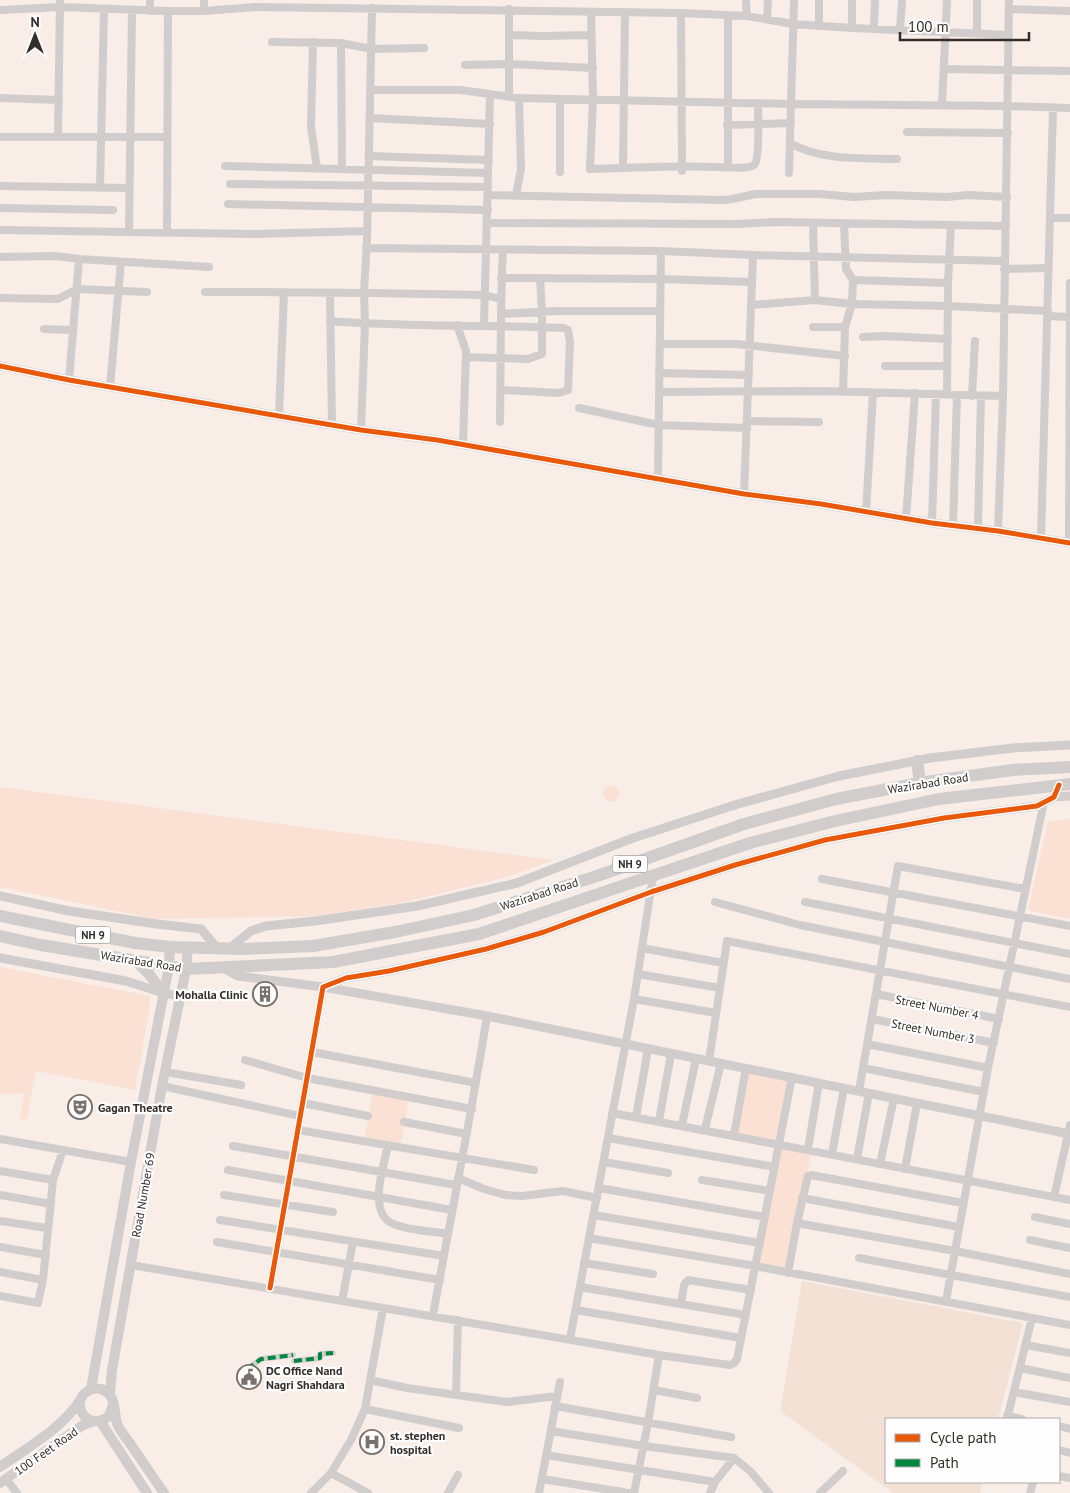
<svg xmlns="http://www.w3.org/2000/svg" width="1070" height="1493" font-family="'PT Sans',sans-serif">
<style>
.built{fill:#f4e1d6}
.green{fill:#fae1d3}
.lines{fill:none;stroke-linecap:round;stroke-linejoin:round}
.pedestrian{stroke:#d0cdcc;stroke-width:5.5}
.minor{stroke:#d0cdcc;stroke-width:8}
.tertiary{stroke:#d0cdcc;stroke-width:9}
.secondary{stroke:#d0cdcc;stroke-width:10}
.primary{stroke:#d0cdcc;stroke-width:11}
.trunk{stroke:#d0cdcc;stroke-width:12}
.quiet{stroke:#00873e;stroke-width:4;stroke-dasharray:8 4;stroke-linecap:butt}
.cycleway-casing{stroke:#fdfdfd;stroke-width:8}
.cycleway{stroke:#e8590c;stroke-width:5}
.labels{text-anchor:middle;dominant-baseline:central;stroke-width:4.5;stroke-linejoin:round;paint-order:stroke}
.shield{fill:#fdfdfd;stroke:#706c69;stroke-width:1}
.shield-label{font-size:11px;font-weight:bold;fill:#342e2a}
.street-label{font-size:12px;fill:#342e2a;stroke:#fdfdfd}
.poi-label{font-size:12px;font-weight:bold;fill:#342e2a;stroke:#fdfdfd;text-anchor:start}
</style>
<rect width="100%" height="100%" fill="#f8ede7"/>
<path class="built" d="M802,1281L1023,1323L998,1419H886V1482H982L980,1493H893L780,1411Z"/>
<path class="green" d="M603 794a8 8 0 1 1 16 0a8 8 0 1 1-16 0Z
M0,787L553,860L510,876L406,902L315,916L156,919L0,887Z
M1070,819V919L1028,910L1048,822Z
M0,967L150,996L149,1013L135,1090L36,1071L27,1119H20L24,1093L0,1094Z
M746,1068L792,1077L779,1143L812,1150L788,1273L755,1266L779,1144L734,1135Z
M373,1091L409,1097L400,1148L364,1141Z"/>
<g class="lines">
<path class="pedestrian" d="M294,1361L320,1358V1354L333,1353
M247,1369L261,1359L293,1355"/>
<path class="minor" d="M150,0V11
M204,0V11
M746,0L747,16
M1009,9L1070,11
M0,10L61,7L168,11H204L255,7L681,13L747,16L793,24L852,28L1009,35
M591,12L593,99L590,169C633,168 675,165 717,167C724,167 751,170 755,164C760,157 758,114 758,103
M681,13L682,171
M767,19L768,0
M819,25V0
M852,28V0
M874,28L875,0
M900,30L902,0
M977,33V0
M509,35L543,36L592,35
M272,42L341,43L372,49L424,48
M313,42L311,127L317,168
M341,43L342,169
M465,65L509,64L593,68
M944,69L1070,71
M371,90H460L519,98L792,104L1008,106L1070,108
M509,97V9
M0,98L59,100
M560,99V172
M942,105L947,0
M370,118L490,124
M727,125L791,123
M907,132L1008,133
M0,137H166
M58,137L60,0
M790,143C821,161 863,158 897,159
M369,156L489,160
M728,162V15
M225,166L488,173
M623,168L625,12
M789,173L794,0
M230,184L488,187
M0,186L129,188
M100,188L104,9
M488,195L723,200L732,199L756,194H819L854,197L886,195L947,197L968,195L1007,197
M516,195L521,169L519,98
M228,204L488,210
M0,208L113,210
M1050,218H1070
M488,223L737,224L776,222L1006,226
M813,223L815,300
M0,230L254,234L367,231
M129,232L132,10
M167,233L168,11
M366,248L661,251L753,255L1004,261
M0,257L56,256L79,259L209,267
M1004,269L1049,268
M501,278L661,279L752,282
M853,280L948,283
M205,292C299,292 392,293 485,295L500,299
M330,293L332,425
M0,298L58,299L77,289L147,292
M752,305L815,300L852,304L949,306L1048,311
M501,314L557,311H659
M1048,316L1070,317
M330,321C408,327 486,325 564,328L568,330L570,342L568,390L559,393L501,390
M457,325L466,351L463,445
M484,325L490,95
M813,327H845
M44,329L73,330
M863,337L884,336L948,339
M660,344H736L845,356
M466,357L528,359L542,354V312L540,278
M885,366H947
M659,373L749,375
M69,380L79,259
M110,387L121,262
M659,392L822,391L1003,396
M843,392L845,327L852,304L853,280L846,269L844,224
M947,394L948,283L951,225
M972,396L975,341
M579,408L659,425L747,428
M279,416L284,292
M748,421L819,422
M500,422C501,364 500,307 503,249
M361,430L365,324L364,292L367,241L372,8
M658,478L661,251
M744,494L753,255
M866,512L873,393
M906,519L915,393
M932,523L936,394
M953,526L957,395
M978,528L981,396
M998,531L1003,396L1009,0
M1041,537L1053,108
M1069,543L1070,283
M822,879L1070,926
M715,902L800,925L1070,979
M805,902L1070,954
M642,948L723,963
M638,974L720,988
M876,994L999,1019
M634,999L716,1013
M872,1019L994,1043
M867,1044L988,1068
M312,1052L476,1083
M245,1060L307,1078L472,1109
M709,1061L727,941L1070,1007
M863,1068L984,1092
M166,1072L241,1085
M162,1086L300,1116
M859,1091L898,866L1025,889
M303,1103L368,1116
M612,1113L1070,1200
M636,1117L648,1049
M659,1121L671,1054
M404,1122L467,1134
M682,1125L696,1059
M705,1129L721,1063
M298,1130L534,1170
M734,1135L746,1068
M608,1138L775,1167
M0,1139L131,1162
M388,1145C384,1165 370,1205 387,1220C398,1230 433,1231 448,1234
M233,1146L456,1185
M808,1149L819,1083
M832,1154L844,1088
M857,1159L869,1093
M604,1162L668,1173
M880,1164L894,1098
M905,1169L917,1103
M228,1170L452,1210
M0,1171L53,1180
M458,1178L484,1189L505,1195L522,1196L563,1191L597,1198
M702,1180L770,1191
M599,1188L765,1217
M0,1195L51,1204
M224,1195L333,1212
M1054,1197L1070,1125
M802,1198L959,1227
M594,1215L760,1243
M1035,1217L1070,1224
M220,1220L444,1256
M0,1221L47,1228
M797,1223L808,1176L811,1175L963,1203
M589,1238L755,1266L1070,1325
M1030,1240L1070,1248
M217,1242L440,1280
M0,1247L46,1255
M859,1258L1070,1297
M584,1263L653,1274
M131,1265L659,1355L730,1365L734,1363L737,1359L792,1077
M0,1272L43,1280
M788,1273L797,1223L955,1251L1070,1274
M580,1287L746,1315
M270,1288L323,987
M0,1296L38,1303L43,1280L53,1180L63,1150
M342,1301L353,1242
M946,1301L988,1068L1044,802
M681,1304L684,1285L688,1280L751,1290
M576,1310L741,1338
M433,1315C451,1216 471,1116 487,1016
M570,1339L634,999L653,876
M1026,1345L1070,1353
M1020,1368L1070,1378
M370,1380L407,1388L507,1402L557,1396
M654,1390L697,1398
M1014,1392L1070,1402
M456,1394L458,1320
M555,1406L731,1437
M365,1409L459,1428
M1007,1416L1022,1419
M1007,1419L1032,1318
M1059,1426L1070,1429
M551,1431L644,1446L734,1458L750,1471L769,1493
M1059,1450L1070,1453
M546,1455L715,1482
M331,1473L368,1493
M1059,1476L1070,1478
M6,1479L17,1493
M542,1479L629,1493
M311,1493L331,1473L351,1440L365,1409L383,1308
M448,1493L458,1475
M539,1493L560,1382
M634,1493L648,1423L659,1355
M710,1493L715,1482L734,1458
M820,1493L843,1471
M1030,1493L1033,1482"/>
<path class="tertiary" d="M0,366L69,380L361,430L437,440L744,494L821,504L932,523L998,531L1070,543
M1054,797L1070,796
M0,896L69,911L157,924L201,929L217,948
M230,948L251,931L266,926L315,921L417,906L517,883L633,838L738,804L839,776L930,758L1013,748L1070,745
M0,958L126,981L163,993L180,996
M221,967L238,976L323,987L487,1016L1070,1134
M323,987L346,978L389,971L486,949L544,932L651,892L735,865L825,840L944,818L1037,806L1054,797L1059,785"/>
<path class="secondary" d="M91,1389L131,1162L169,966L170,947
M110,1395L112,1370L162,1086L186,969L188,948
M113,1405L109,1416C88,1433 68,1403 88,1391C95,1387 104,1388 109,1394C116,1402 114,1414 117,1423C119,1430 125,1436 129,1442C141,1459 152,1476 164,1493
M100,1421L147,1493
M0,1467C28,1447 62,1429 81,1399
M0,1483L83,1425L94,1421"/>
<path class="primary" d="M136,961L149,974L163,993"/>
<path class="trunk" d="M917,761L920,783
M0,916L135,943L170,947L244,949L313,946L395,932L474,915L597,876L744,824L836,799L925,782L1013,770L1070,767
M0,936L41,945L186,969L333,962L479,934L750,843L835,821L939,799L1070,784"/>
<path class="quiet" d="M294,1361L320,1358V1354L333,1353
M247,1369L261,1359L293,1355"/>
<defs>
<path id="cycleway" d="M0,366L69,380L361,430L437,440L744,494L821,504L932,523L998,531L1070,543
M270,1288L323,987L346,978L389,971L486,949L544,932L651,892L735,865L825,840L944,818L1037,806L1054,797L1059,785"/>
</defs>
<use href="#cycleway" class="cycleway-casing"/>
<use href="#cycleway" class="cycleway"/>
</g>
<defs>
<symbol id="building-ring" viewBox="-11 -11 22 22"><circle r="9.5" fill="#fdfdfd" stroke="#79716c" stroke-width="1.5"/><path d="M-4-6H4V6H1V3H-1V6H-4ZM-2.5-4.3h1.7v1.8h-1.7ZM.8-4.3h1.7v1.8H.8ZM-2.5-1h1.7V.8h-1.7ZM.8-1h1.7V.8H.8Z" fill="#79716c"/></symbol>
<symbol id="theatre-ring" viewBox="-11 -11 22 22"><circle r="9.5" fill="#fdfdfd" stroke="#79716c" stroke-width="1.5"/><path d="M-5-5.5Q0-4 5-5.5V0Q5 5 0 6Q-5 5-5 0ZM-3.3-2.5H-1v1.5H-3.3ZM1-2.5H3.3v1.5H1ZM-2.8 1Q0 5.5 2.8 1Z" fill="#79716c"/></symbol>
<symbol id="civic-ring" viewBox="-11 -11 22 22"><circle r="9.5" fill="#fdfdfd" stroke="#79716c" stroke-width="1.5"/><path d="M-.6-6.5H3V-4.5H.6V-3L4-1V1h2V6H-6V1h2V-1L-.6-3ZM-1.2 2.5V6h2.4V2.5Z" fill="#79716c"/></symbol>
<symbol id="hospital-ring" viewBox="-11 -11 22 22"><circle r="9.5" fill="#fdfdfd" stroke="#79716c" stroke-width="1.5"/><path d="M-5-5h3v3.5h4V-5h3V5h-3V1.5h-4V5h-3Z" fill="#79716c"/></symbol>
</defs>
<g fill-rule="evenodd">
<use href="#building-ring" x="251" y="980" width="28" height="28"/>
<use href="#theatre-ring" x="66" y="1093" width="28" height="28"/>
<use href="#civic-ring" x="235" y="1363" width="28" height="28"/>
<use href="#hospital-ring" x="358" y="1428" width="28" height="28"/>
</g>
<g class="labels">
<g class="shield">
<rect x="612.5" y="855.5" width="35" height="17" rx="4"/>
<rect x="75.5" y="926.5" width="35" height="17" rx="4"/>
</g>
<g class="shield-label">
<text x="630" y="864">NH 9</text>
<text x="93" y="935">NH 9</text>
</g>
<g class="street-label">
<text transform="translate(928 783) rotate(-9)">Wazirabad Road</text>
<text transform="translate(539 894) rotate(-18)">Wazirabad Road</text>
<text transform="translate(141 961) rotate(9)">Wazirabad Road</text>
<text transform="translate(937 1007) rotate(11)">Street Number 4</text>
<text transform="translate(933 1031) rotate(11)">Street Number 3</text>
<text transform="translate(143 1195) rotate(-80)">Road Number 69</text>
<text transform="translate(46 1451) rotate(-35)">100 Feet Road</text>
</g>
<g class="poi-label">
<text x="248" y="994" text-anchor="end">Mohalla Clinic</text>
<text x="98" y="1107">Gagan Theatre</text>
<text x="266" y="1370">DC Office Nand<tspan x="266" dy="14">Nagri Shahdara</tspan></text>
<text x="390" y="1435">st. stephen<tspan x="390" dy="14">hospital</tspan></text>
</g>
</g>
<rect x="885" y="1418" width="175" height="65" fill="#fdfdfd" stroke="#adaaa9"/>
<rect x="895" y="1434" width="25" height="8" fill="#e8590c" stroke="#adaaa9"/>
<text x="930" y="1443" font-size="15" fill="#342e2a">Cycle path</text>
<rect x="895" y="1459" width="25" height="8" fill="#00873e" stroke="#adaaa9"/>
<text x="930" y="1468" font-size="15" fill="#342e2a">Path</text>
<g transform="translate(35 35)" stroke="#fdfdfd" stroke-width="4" paint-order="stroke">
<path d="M0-4L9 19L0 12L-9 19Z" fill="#342e2a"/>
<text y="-8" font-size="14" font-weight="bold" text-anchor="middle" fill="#342e2a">N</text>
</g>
<path d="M900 32v8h129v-8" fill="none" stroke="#342e2a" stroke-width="2.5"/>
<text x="908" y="32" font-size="15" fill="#342e2a" stroke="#fdfdfd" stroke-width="4" paint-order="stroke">100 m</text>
</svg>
